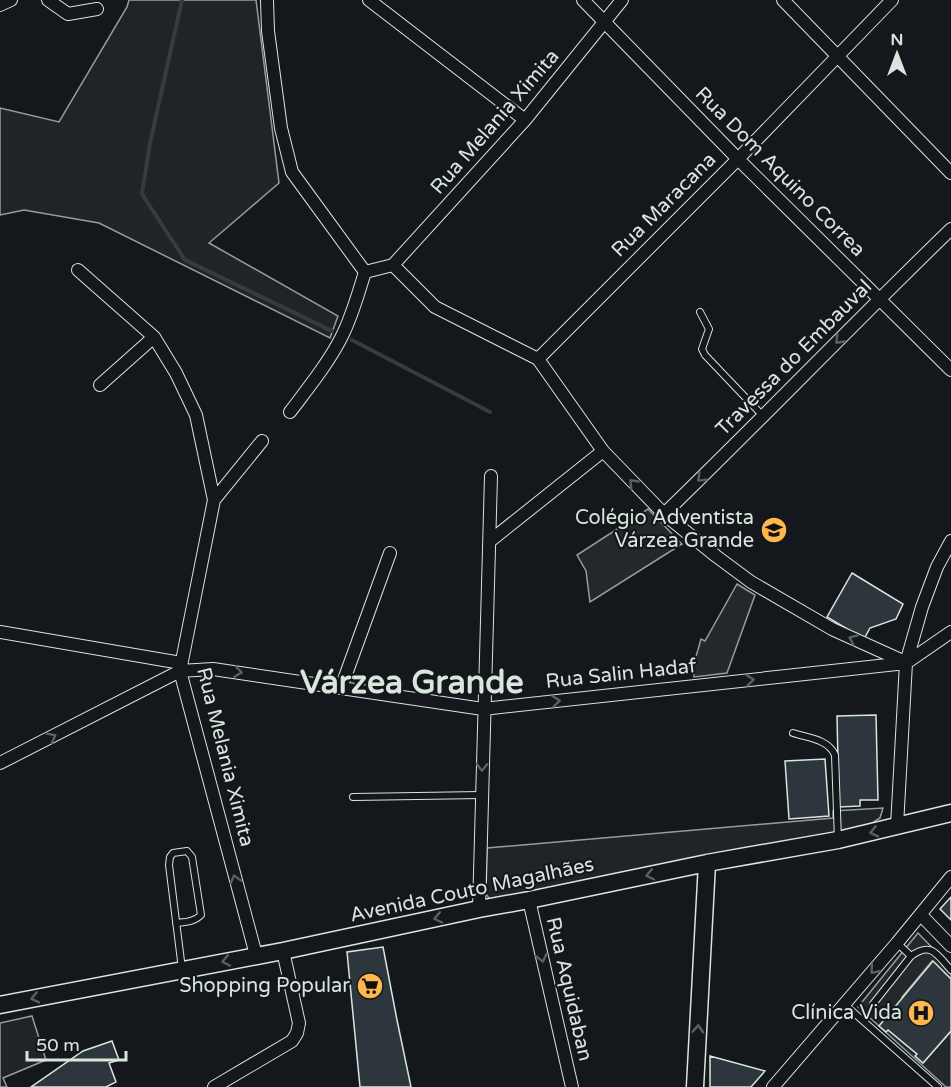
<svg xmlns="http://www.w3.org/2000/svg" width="951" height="1087" font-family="'Varela Round',sans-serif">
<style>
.green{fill:#202428;stroke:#939e99;stroke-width:1.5}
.parking{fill:#24282b;stroke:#939e99;stroke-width:1.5}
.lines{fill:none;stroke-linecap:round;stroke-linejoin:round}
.stream{stroke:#363b3e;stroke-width:4}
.building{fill:#2c363c;stroke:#d8e6dc;stroke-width:1.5}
.lane-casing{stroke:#d8e6dc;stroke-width:8}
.street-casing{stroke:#d8e6dc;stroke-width:14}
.secondary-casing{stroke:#d8e6dc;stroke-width:19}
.lane{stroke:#14181c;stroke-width:6}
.street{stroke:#14181c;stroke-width:12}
.secondary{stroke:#14181c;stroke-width:16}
.oneway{stroke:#59605f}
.labels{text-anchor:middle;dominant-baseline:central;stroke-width:4.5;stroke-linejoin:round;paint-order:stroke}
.street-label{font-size:20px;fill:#d8e6dc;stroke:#14181c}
.poi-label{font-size:20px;fill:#d8e6dc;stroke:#14181c;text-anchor:end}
.town-label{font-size:32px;font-weight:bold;fill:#d8e6dc;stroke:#14181c}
</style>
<rect width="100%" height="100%" fill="#14181c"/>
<path class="green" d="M129,0H256L279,183L209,243L338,316L330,338L99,223L24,210L0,215V108L59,122L127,7Z
M883,808L880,818L866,827L491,901L486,894L487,848L833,818V811Z
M32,1016L46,1060L3,1078L7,1087H0V1023Z"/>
<path class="parking" d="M648,509L682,544L590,602L586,571L577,555Z
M737,584L755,595L727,673L694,677L693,667L701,639L705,641Z
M918,933L951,967V979L932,961L902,997L903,999L888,1030L917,1054L916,1057L923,1063L951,1031V1087H946L858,1007Z"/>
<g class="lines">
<path class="stream" d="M182,0L150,143L142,194L185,260L332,331
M352,340L490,412"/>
</g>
<path class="building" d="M852,573L903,604L896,619L870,628L864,639L827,617Z
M876,715L878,800H860V806L839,807L837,716Z
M825,759L829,816L789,819L785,761Z
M951,897V920L940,909Z
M383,947L397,1020L411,1087H360L347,952Z
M933,961L951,979V1031L923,1063L915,1056L917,1054L888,1030L886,1032L879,1026Z
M112,1041L119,1060L109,1063L116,1082L106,1087H31L83,1051Z
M710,1056L765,1071L751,1087H710Z"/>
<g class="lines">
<defs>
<path id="lane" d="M700,312L709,329L702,349L705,355L764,417
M793,733C808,738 828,739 835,755L838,840
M353,797L481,795
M176,923C186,922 194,922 201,915L192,857L187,851L173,853L170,857L169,865L182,969
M897,943L911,956
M844,1004L938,1087
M873,1004L911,956C932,941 937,955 951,970"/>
<path id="street" d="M48,0L68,14L97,9
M267,0L268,31L281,128L292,172L365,272L393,265
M369,0L525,120
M583,0L738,159L951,370
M783,0L951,173
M0,5L11,0
M393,265L435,307L538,359L603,451L664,514L716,556L751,582L832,629L905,662
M393,265L525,120L622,0
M78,270L154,337L176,373L196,415L214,500
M538,359L738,159L892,0
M100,385L154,337
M290,412C308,388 327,365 341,338C352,317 358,294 365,272
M664,514C761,420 854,323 951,229
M490,541L603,451
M0,632L181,663
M341,688L390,553
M0,763L180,671L213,669L483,709L906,663L951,632
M897,826L906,663L922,607L937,567L951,541
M529,900L572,1087
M479,909L491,476
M921,915L951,946
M256,955L180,671L214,500L262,441
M214,1087L292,1041L297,1033L299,1023L283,951
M773,1087L897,943L951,877"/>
<path id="secondary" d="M0,1005L283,951L479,909L529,900L707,863L838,840L951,813
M695,1087L707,863"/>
</defs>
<use href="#lane" class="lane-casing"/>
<use href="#street" class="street-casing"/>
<use href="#secondary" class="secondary-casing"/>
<use href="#lane" class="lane"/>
<use href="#street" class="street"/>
<use href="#secondary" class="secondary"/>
</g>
<defs><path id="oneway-chevron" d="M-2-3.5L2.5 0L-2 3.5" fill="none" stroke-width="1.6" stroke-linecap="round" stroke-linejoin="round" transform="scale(1.5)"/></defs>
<g class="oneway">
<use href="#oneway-chevron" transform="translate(839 340) rotate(134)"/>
<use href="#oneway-chevron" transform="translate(701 478) rotate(136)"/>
<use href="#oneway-chevron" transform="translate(633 483) rotate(-134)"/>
<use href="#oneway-chevron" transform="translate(853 639) rotate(-156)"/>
<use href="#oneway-chevron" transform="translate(238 672) rotate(8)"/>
<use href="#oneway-chevron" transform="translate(750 680) rotate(-6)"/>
<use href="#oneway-chevron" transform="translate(556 701) rotate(-6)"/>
<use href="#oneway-chevron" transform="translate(52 737) rotate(-27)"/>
<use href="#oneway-chevron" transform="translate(482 767) rotate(91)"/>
<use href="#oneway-chevron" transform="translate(874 832) rotate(167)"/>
<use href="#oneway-chevron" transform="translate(650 875) rotate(168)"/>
<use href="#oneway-chevron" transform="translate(235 879) rotate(-105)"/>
<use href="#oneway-chevron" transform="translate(438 918) rotate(168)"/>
<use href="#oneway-chevron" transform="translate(542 958) rotate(77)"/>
<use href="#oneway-chevron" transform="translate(226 961) rotate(169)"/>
<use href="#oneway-chevron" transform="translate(874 970) rotate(131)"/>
<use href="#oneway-chevron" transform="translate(35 998) rotate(167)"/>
<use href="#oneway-chevron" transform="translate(698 1029) rotate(-87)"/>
</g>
<defs>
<symbol id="school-disc" viewBox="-11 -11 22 22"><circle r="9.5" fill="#ffb74d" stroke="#14181c"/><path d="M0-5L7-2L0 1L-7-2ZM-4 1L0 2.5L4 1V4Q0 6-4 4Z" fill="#111"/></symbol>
<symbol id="supermarket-disc" viewBox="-11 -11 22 22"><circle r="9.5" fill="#ffb74d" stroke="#14181c"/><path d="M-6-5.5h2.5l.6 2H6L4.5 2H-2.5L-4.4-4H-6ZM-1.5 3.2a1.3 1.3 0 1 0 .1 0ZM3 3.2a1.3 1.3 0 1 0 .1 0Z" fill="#111"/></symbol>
<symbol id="hospital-disc" viewBox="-11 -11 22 22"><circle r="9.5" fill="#ffb74d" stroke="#14181c"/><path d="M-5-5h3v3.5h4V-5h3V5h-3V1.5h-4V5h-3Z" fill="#111"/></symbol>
</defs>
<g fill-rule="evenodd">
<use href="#school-disc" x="759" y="515" width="30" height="30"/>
<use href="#supermarket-disc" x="355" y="971" width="30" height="30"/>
<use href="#hospital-disc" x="906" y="998" width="30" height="30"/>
</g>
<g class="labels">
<g class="street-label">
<text transform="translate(495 122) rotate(-49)">Rua Melania Ximita</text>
<text transform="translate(780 172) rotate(45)">Rua Dom Aquino Correa</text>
<text transform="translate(664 205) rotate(-45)">Rua Maracana</text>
<text transform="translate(794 358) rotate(-45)">Travessa do Embauval</text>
<text transform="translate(621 674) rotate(-6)">Rua Salin Hadaf</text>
<text transform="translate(225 757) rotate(76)">Rua Melania Ximita</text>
<text transform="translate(472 890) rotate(-12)">Avenida Couto Magalhães</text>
<text transform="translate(569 989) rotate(77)">Rua Aquidaban</text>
</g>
<g class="poi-label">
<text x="754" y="518">Colégio Adventista<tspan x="754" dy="23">Várzea Grande</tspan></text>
<text x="350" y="986">Shopping Popular</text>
<text x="902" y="1013">Clínica Vida</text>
</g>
<g class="town-label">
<text x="412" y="683">Várzea Grande</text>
</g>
</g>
<g transform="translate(897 54)" stroke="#14181c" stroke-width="4.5" paint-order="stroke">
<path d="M0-4.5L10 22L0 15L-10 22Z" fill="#d8e6dc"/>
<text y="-9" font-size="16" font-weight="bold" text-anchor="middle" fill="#d8e6dc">N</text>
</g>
<path d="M27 1051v9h99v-9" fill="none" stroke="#d8e6dc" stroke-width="3"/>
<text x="36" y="1051" font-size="18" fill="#d8e6dc" stroke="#14181c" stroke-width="4.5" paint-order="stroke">50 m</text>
</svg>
